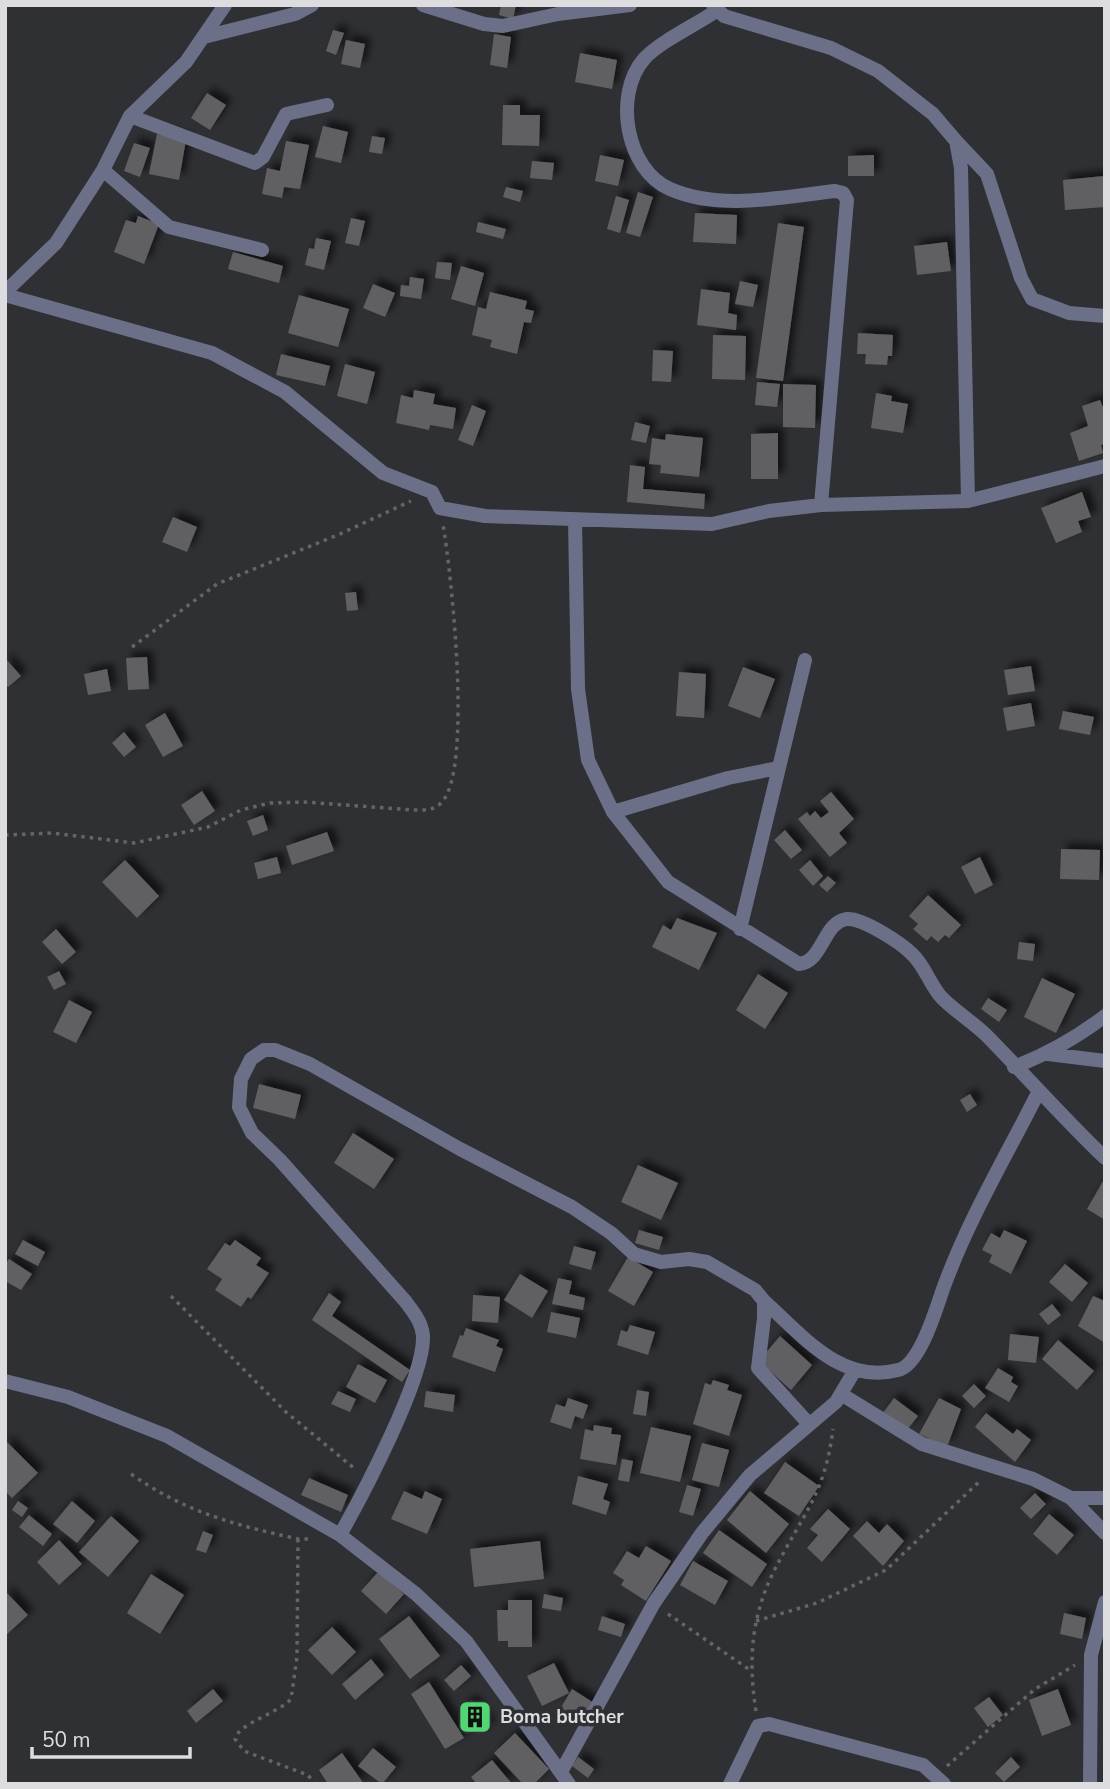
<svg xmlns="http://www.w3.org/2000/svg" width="1110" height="1789" font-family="'Nunito Sans',sans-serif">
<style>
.building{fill:#606064;filter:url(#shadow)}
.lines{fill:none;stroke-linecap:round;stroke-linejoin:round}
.path{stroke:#646568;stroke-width:3.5;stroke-dasharray:3.5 5;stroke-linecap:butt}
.street{stroke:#6c6f88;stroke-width:14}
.labels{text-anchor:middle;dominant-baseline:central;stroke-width:7;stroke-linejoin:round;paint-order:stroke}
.poi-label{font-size:19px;font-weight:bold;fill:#dddddf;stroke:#2f3034;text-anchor:start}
</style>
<defs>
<filter id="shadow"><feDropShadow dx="6" dy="-6" stdDeviation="3.5" flood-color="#0009"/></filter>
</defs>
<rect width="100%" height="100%" fill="#2f3034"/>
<path class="building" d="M501,5H516L513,19L499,15Z
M333,30L344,33L336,55L326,51Z
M494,34L511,37L507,68L490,65Z
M346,40L365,44L360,68L341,64Z
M580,53L617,60L612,89L575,82Z
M207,93L226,105L210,130L191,118Z
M503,105H520V115H540L539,146L502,145Z
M323,126L348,132L341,163L315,157Z
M157,134L186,140L179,180L149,174Z
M372,136L385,138L382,154L369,152Z
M286,141L309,145L300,189L284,187L282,198L262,194L267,168L280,171Z
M134,143L150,148L140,177L124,171Z
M600,155L624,160L618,186L595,181Z
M874,155V176H848V156Z
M532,161L554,163L552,180L530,178Z
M1104,176L1105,207L1065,210L1063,180Z
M506,187L523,191L520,202L503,197Z
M638,192L653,197L640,237L626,233Z
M616,196L629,200L620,233L607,229Z
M695,213L737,215L736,244L693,242Z
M138,216L159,224L144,264L114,252L126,220L136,223Z
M351,218L365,221L359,246L345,243Z
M478,222L506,229L503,239L476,232Z
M778,223L804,227L783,381L756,378Z
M316,238L331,241L324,270L305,265L309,248L314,249Z
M947,242L951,271L917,275L914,246Z
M233,252L283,266L279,283L228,269Z
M437,262L452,263L450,280L435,278Z
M461,266L484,273L475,306L451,299Z
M410,277L424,279L421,299L400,296L401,285L409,286Z
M740,281L758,285L753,307L735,304Z
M373,284L395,293L385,317L363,308Z
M701,289L730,293L728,313L737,315L736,330L697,325Z
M490,292L527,301L525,309L534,311L531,323L524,322L517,354L490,347L492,340L472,335L478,307L486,309Z
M299,295L349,309L338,347L288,333Z
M858,333L893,335L892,356H888L887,365L865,364L866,354H857Z
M713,335L746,336L745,380L712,379Z
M653,350L673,351L671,382L652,381Z
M281,354L330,366L325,386L276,375Z
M345,364L375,372L367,404L337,396Z
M757,382L780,384L777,407L755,405Z
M783,384L816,385L815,428L783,427Z
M414,390L435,394L433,404L456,408L453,429L430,425L429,430L396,423L401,395L413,398Z
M876,393L892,396L891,401L908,404L903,433L871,428Z
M1100,400L1105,412V444L1101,445L1103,453L1079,461L1070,433L1088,426L1082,406Z
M472,405L486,411L473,446L458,440Z
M635,422L650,426L646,443L631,440Z
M778,433V479H751V434Z
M666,434L703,438L699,477L660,473L661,465L649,464L652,438L665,440Z
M630,465L645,467L643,489L705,494L704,509L627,502Z
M1082,492L1091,517L1078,521L1082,532L1056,543L1041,508Z
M173,517L197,527L187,552L162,542Z
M356,592L358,610L347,611L345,593Z
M147,657L149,689L128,690L126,658Z
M5,658L21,676L8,687L5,684Z
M1031,666L1035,691L1008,695L1004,670Z
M743,667L775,679L760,718L728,706Z
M107,669L111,691L88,695L84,674Z
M679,672L706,674L704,718L676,716Z
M1031,703L1035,726L1007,731L1003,708Z
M1063,711L1094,717L1090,735L1059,729Z
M165,713L183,746L163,757L145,725Z
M124,732L136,747L124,757L112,743Z
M202,791L215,811L194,825L181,805Z
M831,792L854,819L839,833L847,843L830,857L798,819L807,812L810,816L815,811L821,818L829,812L820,801Z
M263,815L268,830L253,836L247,821Z
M785,830L802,850L791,859L774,840Z
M327,832L334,851L292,865L286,846Z
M1061,849L1100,850L1099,880L1060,879Z
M277,857L281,873L258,879L254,863Z
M980,857L993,885L975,894L961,867Z
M125,860L159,896L137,918L102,882Z
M810,860L823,876L813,886L799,870Z
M828,876L836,883L827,892L819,885Z
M928,895L961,925L949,938L945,935L938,942L931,936L927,941L913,929L918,924L909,916Z
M677,918L717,933L699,970L652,947L663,925L671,930Z
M56,929L76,952L62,964L42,942Z
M1019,942L1035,944L1033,961L1017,959Z
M59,971L66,984L54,990L47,977Z
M758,974L788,993L765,1029L736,1010Z
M1042,978L1075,994L1056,1033L1024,1017Z
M988,998L1007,1010L999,1022L981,1009Z
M69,1000L92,1012L76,1043L53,1032Z
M259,1084L301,1095L295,1119L253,1108Z
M970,1094L977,1105L967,1112L960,1100Z
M353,1133L394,1159L374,1189L334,1163Z
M638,1165L678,1183L661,1220L621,1202Z
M1103,1181L1105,1182V1220L1087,1209Z
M639,1230L663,1237L659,1250L635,1243Z
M1004,1230L1027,1241L1011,1274L989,1262L992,1255L982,1250L991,1233L1000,1238Z
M23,1240L45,1252L38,1266L15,1254Z
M235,1240L261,1258L256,1265L269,1273L251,1299L248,1297L241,1307L215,1290L222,1279L207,1269L225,1243L230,1246Z
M574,1246L596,1252L591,1270L569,1264Z
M628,1257L653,1272L634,1306L608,1291Z
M9,1259L32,1274L21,1290L5,1281V1264Z
M1065,1264L1088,1283L1072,1302L1049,1282Z
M520,1274L548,1291L532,1318L504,1300Z
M558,1278L572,1281L569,1294L585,1298L583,1310L552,1304Z
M329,1293L341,1302L332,1316L410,1370L402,1382L312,1320Z
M473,1295L500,1297L498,1323L472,1321Z
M1093,1296L1105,1301V1343L1078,1326Z
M1052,1304L1061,1315L1048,1325L1039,1314Z
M551,1312L580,1318L576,1338L547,1332Z
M630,1325L655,1332L648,1355L617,1345L621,1330L627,1332Z
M466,1328L499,1340L496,1346L503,1349L495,1372L452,1357L460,1335L463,1336Z
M1010,1334L1039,1337L1036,1363L1008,1360Z
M780,1336L812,1365L791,1390L759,1361Z
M1058,1340L1094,1371L1077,1390L1042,1359Z
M358,1364L387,1380L375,1403L346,1387Z
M998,1368L1013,1377L1011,1382L1018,1386L1009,1402L985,1388Z
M713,1380L729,1385L727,1390L742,1395L729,1436L693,1424L705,1383L711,1385Z
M974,1384L986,1396L974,1408L962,1396Z
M637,1390L649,1392L646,1416L633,1414Z
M338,1391L356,1399L350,1412L331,1404Z
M426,1391L455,1395L453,1412L424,1407Z
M568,1398L588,1405L583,1419L575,1416L571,1429L550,1422L556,1404L565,1407Z
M894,1398L918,1416L907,1430L883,1413Z
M939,1398L961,1409L947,1447L919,1434Z
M986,1413L1013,1434L1017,1429L1031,1440L1015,1462L975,1427Z
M594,1425L612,1428L611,1434L621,1435L616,1465L580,1459L585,1429L593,1431Z
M651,1427L691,1436L680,1482L640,1473Z
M5,1440L38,1473L12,1498L5,1491Z
M702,1443L729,1450L719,1487L692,1480Z
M622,1459L633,1461L629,1482L618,1480Z
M785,1462L819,1486L799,1516L764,1493Z
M578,1476L608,1484L603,1499L610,1502L606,1515L572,1504Z
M309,1478L348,1495L341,1512L301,1495Z
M687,1485L701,1489L693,1516L679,1512Z
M404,1491L422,1499L425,1491L442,1499L427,1534L391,1519Z
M750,1491L789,1524L766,1553L727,1520Z
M1035,1493L1046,1504L1031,1519L1020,1508Z
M18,1501L28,1508L22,1517L12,1510Z
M72,1501L95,1521L77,1543L53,1524Z
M828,1509L850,1529L822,1562L807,1548L818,1535L810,1529Z
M1049,1514L1074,1535L1057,1555L1033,1534Z
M29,1515L52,1534L43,1546L19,1527Z
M111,1516L139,1541L108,1577L79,1552Z
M867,1521L879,1533L887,1524L904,1541L883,1566L853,1536Z
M719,1530L767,1564L752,1587L703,1553Z
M203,1531L213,1535L206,1553L196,1550Z
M59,1540L82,1564L59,1585L37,1562Z
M540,1541L544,1579L474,1587L470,1549Z
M646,1546L671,1561L646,1601L621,1585L624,1580L613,1573L627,1551L639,1558Z
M693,1561L728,1581L715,1605L680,1585Z
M378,1572L404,1594L386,1614L361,1591Z
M151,1574L184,1595L160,1634L127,1613Z
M5,1591L28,1615L5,1636Z
M544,1594L563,1598L561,1611L542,1608Z
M508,1600H532V1647H508V1641H498L497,1610H508Z
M1064,1613L1086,1618L1082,1639L1060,1634Z
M409,1616L440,1656L410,1679L379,1639Z
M602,1616L625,1624L621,1637L598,1630Z
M332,1627L356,1652L332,1675L308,1650Z
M371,1659L384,1675L355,1700L342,1684Z
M554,1663L569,1693L542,1706L527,1676Z
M461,1665L471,1676L454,1691L444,1680Z
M429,1682L464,1738L445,1749L411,1694Z
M213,1689L223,1701L196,1723L187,1711Z
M572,1689L594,1703L582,1722L560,1709Z
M1058,1689L1071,1725L1042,1736L1029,1700Z
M989,1697L1003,1715L988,1727L974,1708Z
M472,1700L490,1727L479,1734L461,1707Z
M515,1733L549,1769L534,1784H523L494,1753Z
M373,1748L396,1767L382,1784L358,1766Z
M342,1753L364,1784H328L319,1770Z
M578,1757L594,1769L588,1778L572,1766Z
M1011,1757L1020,1767L1004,1782L995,1773Z
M492,1760L512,1784H477L471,1777Z"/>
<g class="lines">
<path class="path" d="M132,647L217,584L340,534L411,501
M5,835L52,833L134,843L208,827L241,810L270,803L304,802L413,810C424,810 434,811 442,802C473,768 451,572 443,524
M171,1296L286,1412L355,1469
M131,1474C185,1512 235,1525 298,1539H311
M298,1539L297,1657L291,1699C277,1714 239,1723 235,1739L244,1751L308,1775L315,1784
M668,1614L750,1670
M756,1621L817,1603L886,1570L981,1480
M756,1711C748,1661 751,1617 774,1571C802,1515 825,1495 833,1429
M947,1766L1035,1689L1075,1665"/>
<path class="street" d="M423,5L484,24L503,26L558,14L630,5
M713,5L724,16L831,48L878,71L933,114L956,141L961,168L968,501
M716,11C696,25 659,42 644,59C613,95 626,170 670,189C720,211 783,197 835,191L843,193L847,200L821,505
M204,37L295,14L312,5
M130,116L255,163L263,157L286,114L327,105
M956,141L987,174L1021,278L1032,299L1069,313L1105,316
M103,170L169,227L262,250
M5,292L56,243L103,170L130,116L186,62L225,5
M5,295L212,353L285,392L383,473L432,492L440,508L485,516L712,524L769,511L821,505L968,501L1105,466
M575,520L578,689L588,760L613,812L668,882L799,964C823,962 823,922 847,919C863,918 901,943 912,954C925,966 930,985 942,998C957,1013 976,1024 990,1039C1029,1079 1065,1120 1105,1158
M613,812L728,778L778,768
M740,929L805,660
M1048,1054L1105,1061
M1014,1067C1048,1054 1076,1038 1105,1016
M764,1301C802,1335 841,1385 898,1370C920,1365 936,1309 943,1289C968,1220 1005,1158 1038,1093
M5,1381L68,1397L167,1436L340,1535L416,1594L466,1641L569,1784
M841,1394L922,1444L1033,1479L1071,1498L1105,1533
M1071,1498H1105
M340,1535C362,1496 425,1377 423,1336C422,1322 413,1312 406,1302L280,1160L252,1133L239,1107L241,1079L251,1059L264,1050H275L310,1064L460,1149L572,1207L611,1233L634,1254L661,1262L689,1259L707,1262L755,1290L764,1301V1318L758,1368L809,1424
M561,1772L654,1603L702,1533L750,1475L836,1402L855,1370
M730,1784L758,1726L769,1724L923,1765L944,1784
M1090,1784L1091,1655L1105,1602"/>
</g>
<defs>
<symbol id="building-square" viewBox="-11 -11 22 22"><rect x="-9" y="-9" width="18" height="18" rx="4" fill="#52d673" stroke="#2f3034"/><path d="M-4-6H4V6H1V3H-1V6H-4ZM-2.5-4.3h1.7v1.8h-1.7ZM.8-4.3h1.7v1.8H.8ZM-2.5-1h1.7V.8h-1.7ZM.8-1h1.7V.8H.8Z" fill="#111"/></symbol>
</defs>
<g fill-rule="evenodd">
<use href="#building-square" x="456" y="1698" width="38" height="38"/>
</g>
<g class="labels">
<g class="poi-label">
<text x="500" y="1717">Boma butcher</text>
</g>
</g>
<rect width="1110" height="1789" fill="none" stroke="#dddddf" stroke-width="14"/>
<path d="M32 1747v10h158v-10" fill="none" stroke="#dddddf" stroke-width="3.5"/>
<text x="42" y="1747" font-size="21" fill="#dddddf" stroke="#2f3034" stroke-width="5" paint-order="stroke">50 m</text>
</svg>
